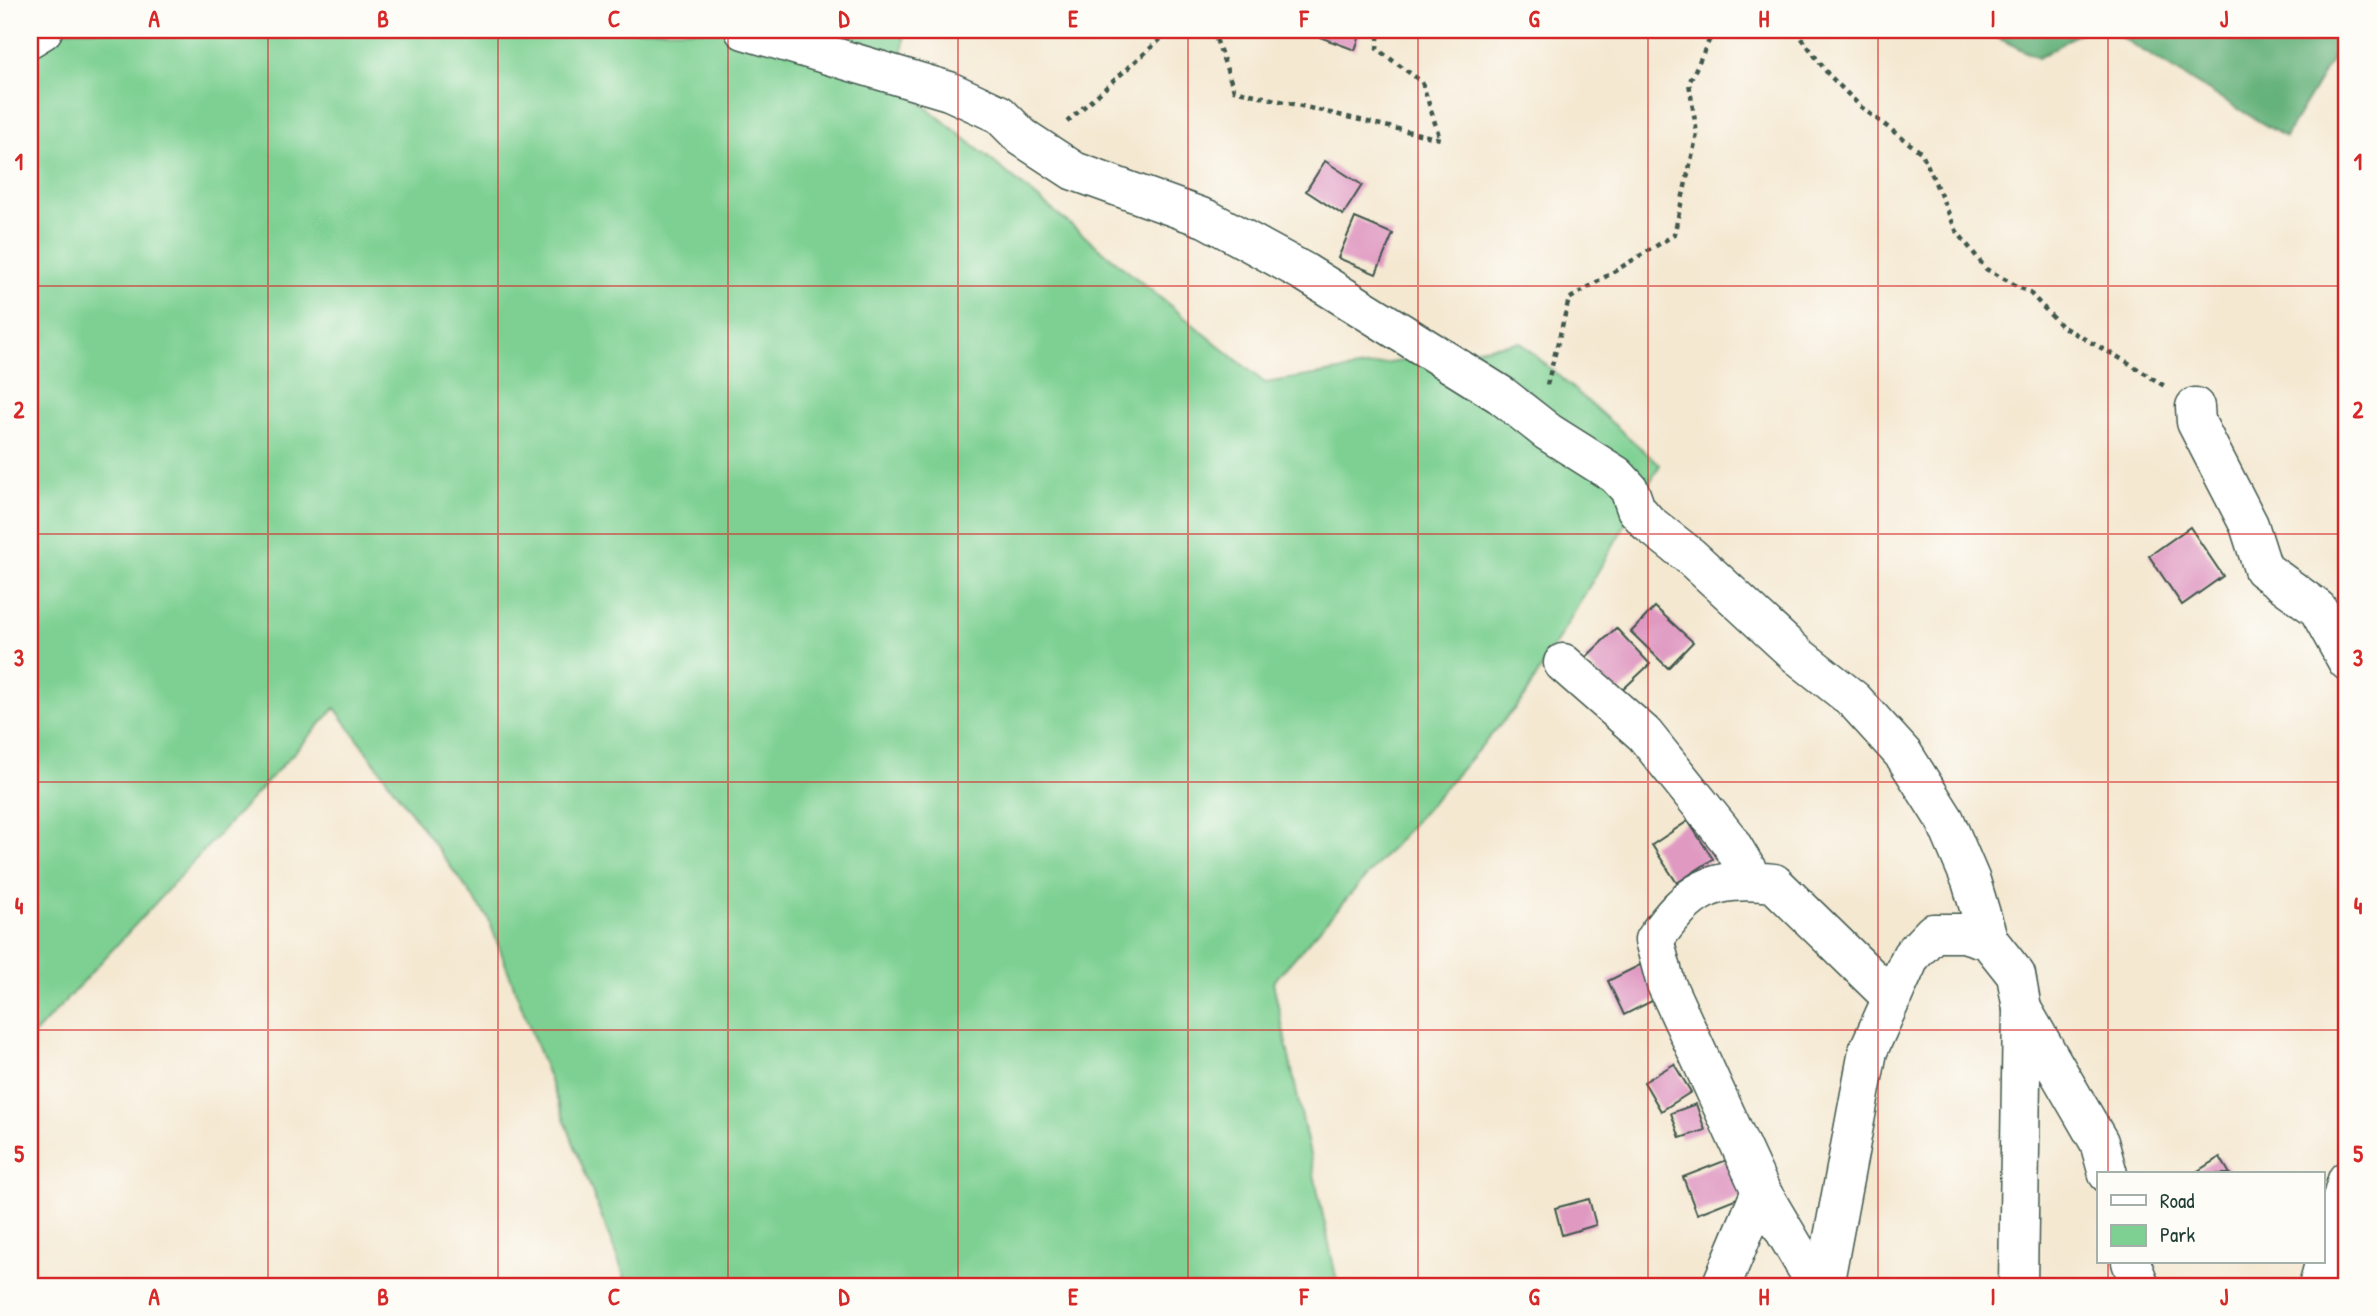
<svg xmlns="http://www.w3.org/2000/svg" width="2377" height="1316" font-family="'Patrick Hand',sans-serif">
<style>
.green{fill:#7dd092;stroke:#4e8663;stroke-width:2}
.forest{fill:#66b27c;stroke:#427858;stroke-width:2}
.building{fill:#e09ac2}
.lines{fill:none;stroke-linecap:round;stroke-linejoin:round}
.street-casing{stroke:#3f574c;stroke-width:41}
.secondary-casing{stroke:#3f574c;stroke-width:41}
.path{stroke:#3f574c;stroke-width:4.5;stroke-dasharray:5 5;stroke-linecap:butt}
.street{stroke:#fff;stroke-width:38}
.secondary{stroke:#fff;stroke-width:38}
.grid{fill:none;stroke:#d62828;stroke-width:2;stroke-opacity:0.55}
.neatline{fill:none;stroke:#d62828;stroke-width:2.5}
.grid-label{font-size:23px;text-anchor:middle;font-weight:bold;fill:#d62828}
</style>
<rect width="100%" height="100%" fill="#fdfcf7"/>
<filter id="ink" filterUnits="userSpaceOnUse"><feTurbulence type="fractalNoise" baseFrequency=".0143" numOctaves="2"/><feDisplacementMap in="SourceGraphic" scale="14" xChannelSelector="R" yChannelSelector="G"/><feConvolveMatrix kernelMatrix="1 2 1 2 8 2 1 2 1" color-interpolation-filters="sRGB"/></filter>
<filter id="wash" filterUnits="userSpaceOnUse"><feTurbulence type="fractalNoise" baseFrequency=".00686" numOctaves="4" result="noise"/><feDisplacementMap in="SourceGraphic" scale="28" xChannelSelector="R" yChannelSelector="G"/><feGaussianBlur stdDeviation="1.57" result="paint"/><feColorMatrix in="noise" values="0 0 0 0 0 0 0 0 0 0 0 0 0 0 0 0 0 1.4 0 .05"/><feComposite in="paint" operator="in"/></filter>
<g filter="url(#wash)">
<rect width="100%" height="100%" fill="#f4e8d1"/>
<path class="green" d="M30,30H905L899,85L1265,383L1520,342L1660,465L1524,698L1273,982L1338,1286H628L488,918L335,708L30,1039Z"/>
<path class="forest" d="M1983,30H2084L2038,58Z
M2109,30H2347V34L2285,137Z"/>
<g id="blocks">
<path class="building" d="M1316,30H1362L1355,50L1314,35Z
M1325,161L1362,185L1343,215L1306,191Z
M1355,218L1393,234L1376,274L1338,258Z
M2190,527L2223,576L2182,605L2149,556Z
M1655,607L1693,642L1668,668L1631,632Z
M1616,628L1650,664L1617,695L1584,659Z
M1688,821L1713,859L1677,883L1652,845Z
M1648,961L1664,995L1624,1015L1608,981Z
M1674,1064L1691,1092L1661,1111L1644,1082Z
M1696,1104L1705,1130L1680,1138L1671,1113Z
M2220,1157L2230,1174H2193Z
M1732,1158L1745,1195L1697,1214L1683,1177Z
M1589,1199L1596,1225L1562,1235L1555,1208Z"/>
</g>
</g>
<g filter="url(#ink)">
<use href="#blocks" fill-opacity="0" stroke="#3f574c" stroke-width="2"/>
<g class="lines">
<defs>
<path id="street" d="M744,30L949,91L999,114L1022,137L1074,171L1207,219L1304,272L1501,395L1548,432L1616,475L1629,489L1636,509L1648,523L1690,556L1797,655L1854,700L1904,755L1945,820L1971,881L1989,941
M30,38L43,30
M2195,407L2196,422L2249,525L2263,569L2318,609L2347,661
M1563,663L1644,734L1729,840L1753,880
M2022,1009L2099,1142L2108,1174
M2131,1262L2140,1286
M1721,1286L1761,1191
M1817,1286L1761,1191L1666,984L1654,940C1690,889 1711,876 1774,883L1892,998
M2318,1286L2347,1180"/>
<path id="secondary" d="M1824,1286L1868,1051L1911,956L1933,933H1964L1989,941L2016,975L2022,1009L2018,1286"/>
</defs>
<use href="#street" class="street-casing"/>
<use href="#secondary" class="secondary-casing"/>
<path class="path" d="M1213,30L1234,90L1440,139L1422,82L1377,49L1379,30
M1796,30L1828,74L1861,107L1922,153L1956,230L1986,269L2030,293L2061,326L2127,362L2166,387
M1067,122L1171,30
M1547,385L1569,299L1674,235L1697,134L1689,83L1714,30"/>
<use href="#street" class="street"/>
<use href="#secondary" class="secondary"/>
</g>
</g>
<path class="grid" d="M268,30V1286M498,30V1286M728,30V1286M958,30V1286M1188,30V1286M1418,30V1286M1648,30V1286M1878,30V1286M2108,30V1174M30,286H2347M30,534H2347M30,782H2347M30,1030H2347M2108,1262V1286"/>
<rect width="2377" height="1316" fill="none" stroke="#fdfcf7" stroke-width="77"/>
<rect x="2097" y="1172" width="228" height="91" fill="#fdfcf7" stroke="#a4b0a9" stroke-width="2"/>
<rect x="2111" y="1195" width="35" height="10" fill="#ffffff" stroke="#a4b0a9" stroke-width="2"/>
<text x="2160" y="1208" font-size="21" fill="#1f3d34">Road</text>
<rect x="2111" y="1225" width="35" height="21" fill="#7dd092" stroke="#a4b0a9" stroke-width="2"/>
<text x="2160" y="1242" font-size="21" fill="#1f3d34">Park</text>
<rect x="38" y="38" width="2300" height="1240" class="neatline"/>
<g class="grid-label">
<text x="154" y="27">A</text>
<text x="383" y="27">B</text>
<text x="614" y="27">C</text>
<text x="844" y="27">D</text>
<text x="1073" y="27">E</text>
<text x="1304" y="27">F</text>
<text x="1534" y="27">G</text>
<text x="1764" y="27">H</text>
<text x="1993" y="27">I</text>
<text x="2224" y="27">J</text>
<text x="19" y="170">1</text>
<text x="2358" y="170">1</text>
<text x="19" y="418">2</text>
<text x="2358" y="418">2</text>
<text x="19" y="666">3</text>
<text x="2358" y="666">3</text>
<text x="19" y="914">4</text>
<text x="2358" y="914">4</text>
<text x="19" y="1162">5</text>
<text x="2358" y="1162">5</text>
<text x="154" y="1305">A</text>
<text x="383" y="1305">B</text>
<text x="614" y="1305">C</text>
<text x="844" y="1305">D</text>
<text x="1073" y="1305">E</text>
<text x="1304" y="1305">F</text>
<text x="1534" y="1305">G</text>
<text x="1764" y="1305">H</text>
<text x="1993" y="1305">I</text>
<text x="2224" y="1305">J</text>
</g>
</svg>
